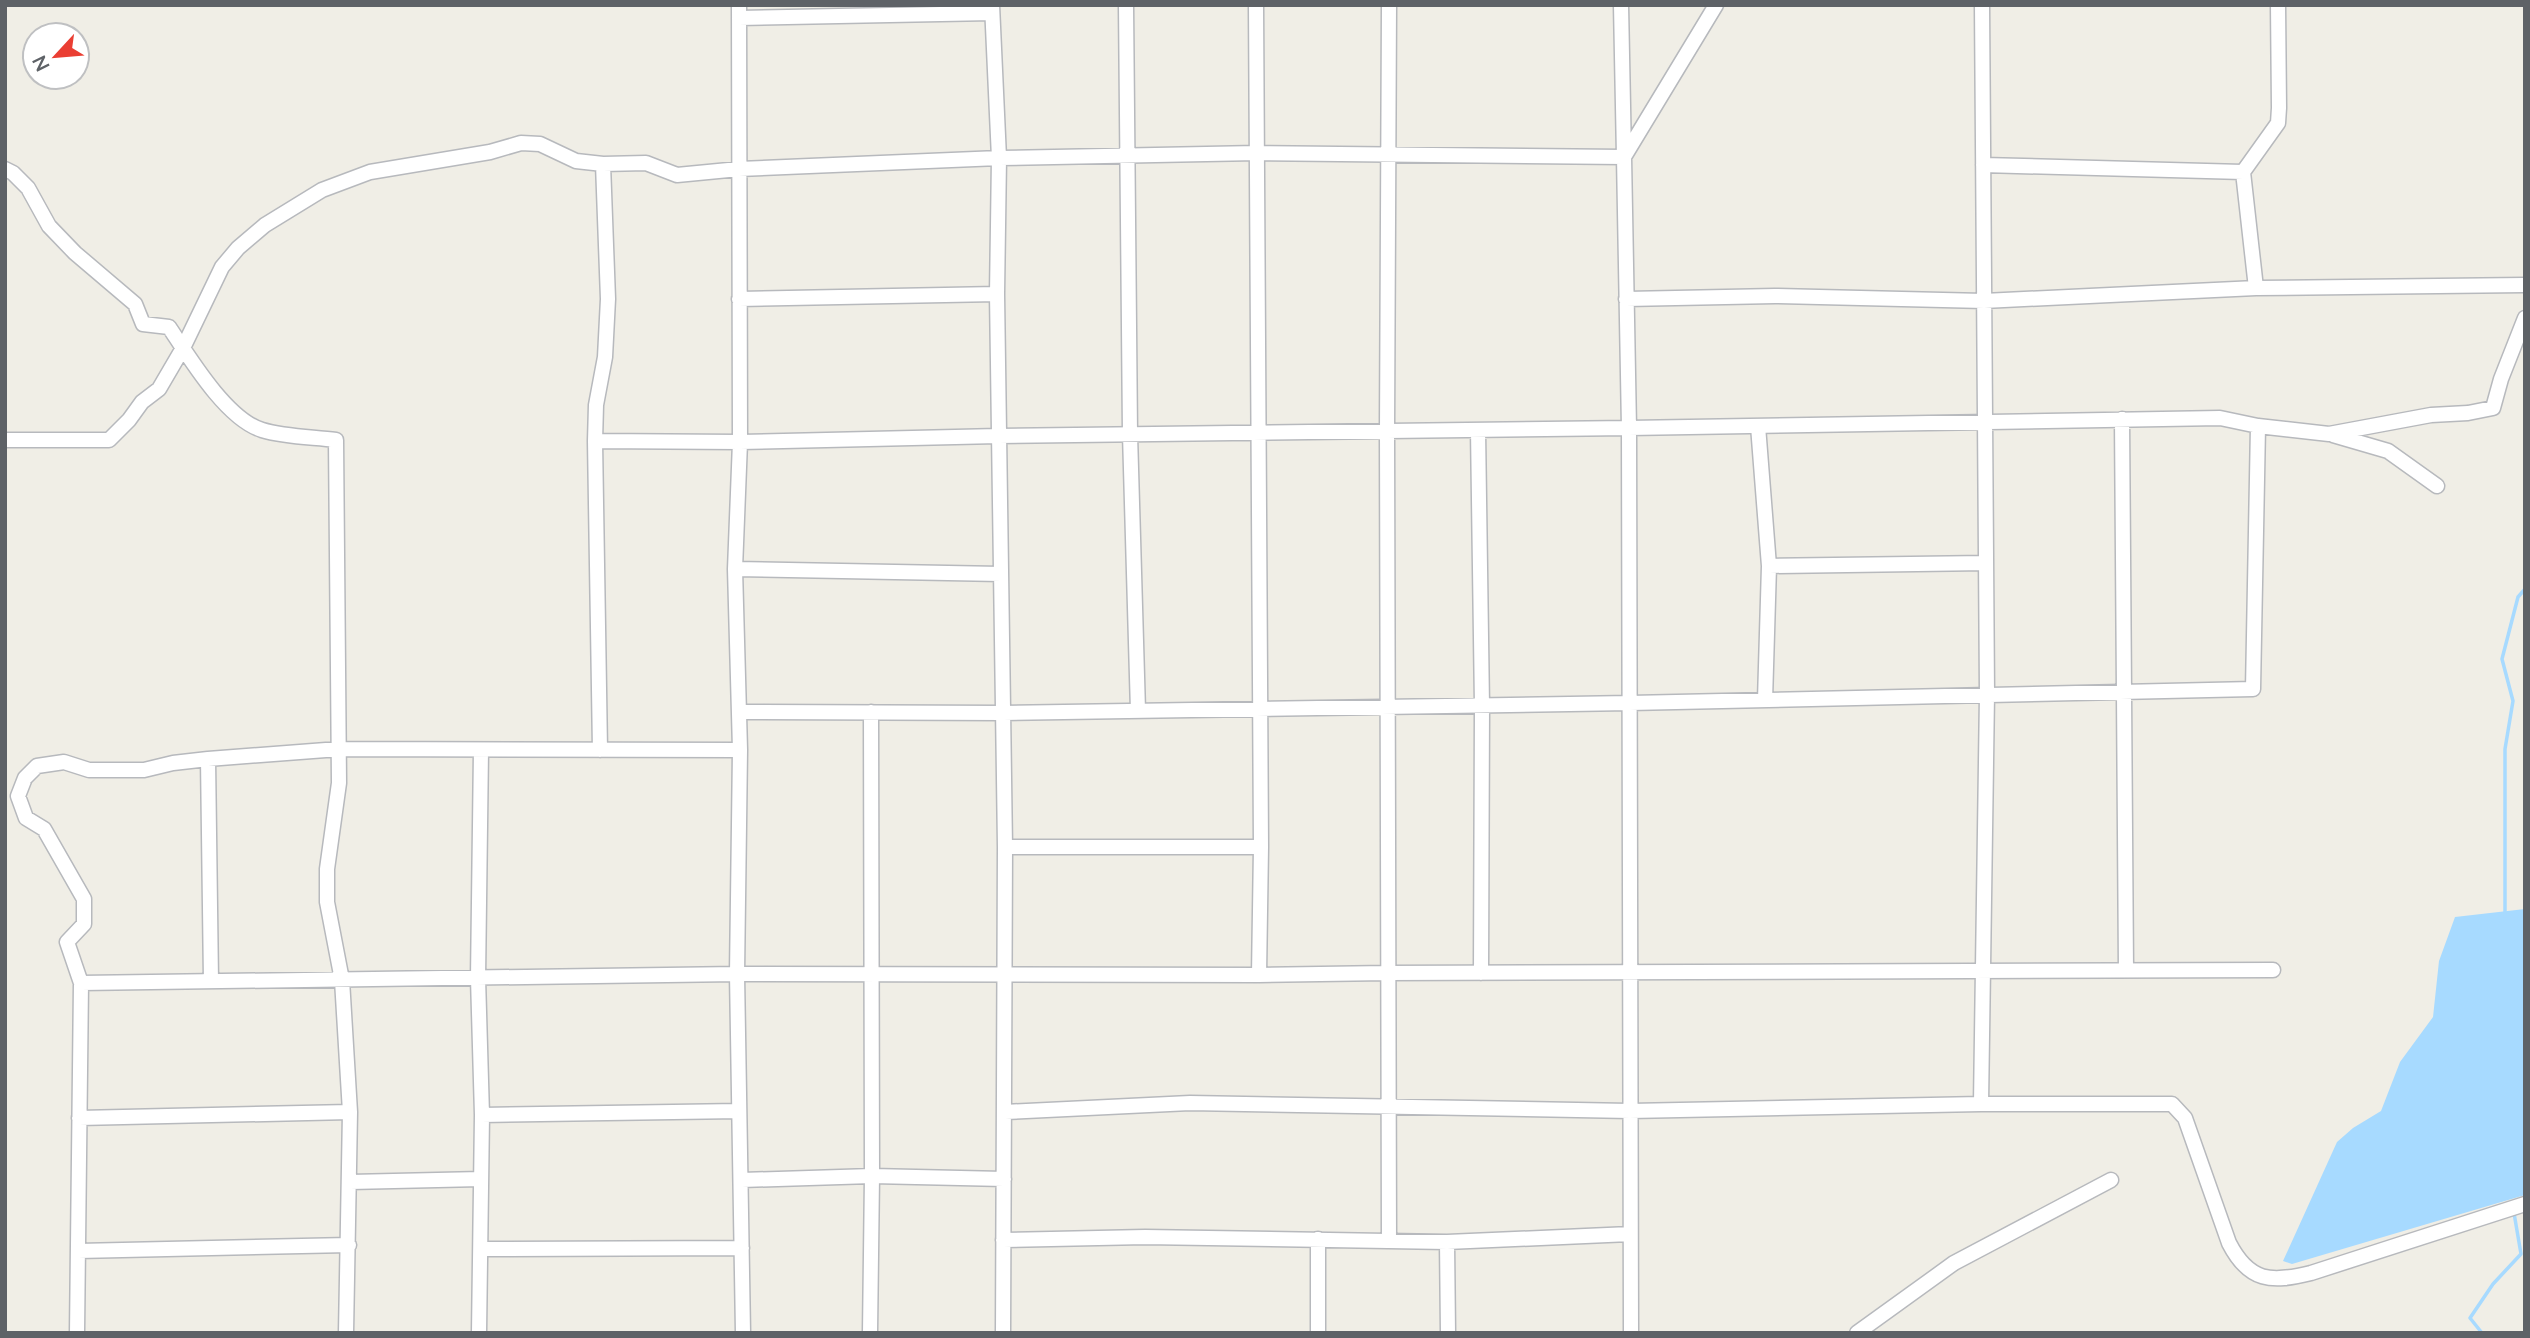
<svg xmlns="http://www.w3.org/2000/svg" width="2530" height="1338" font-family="Lato,sans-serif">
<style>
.water{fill:#a7daff}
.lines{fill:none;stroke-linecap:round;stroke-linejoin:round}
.stream{stroke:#a7daff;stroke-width:3.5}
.minor-casing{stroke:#b7b9bd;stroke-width:17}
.minor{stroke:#fff;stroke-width:14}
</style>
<rect width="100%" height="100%" fill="#f0eee6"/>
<path class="water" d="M2525,909V1195L2292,1264L2283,1261L2337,1142L2353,1128L2381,1111L2400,1062L2433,1017L2439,961L2455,917Z"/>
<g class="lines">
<path class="stream" d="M2505,916V749L2513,701L2502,659L2518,597L2525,589
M2482,1333L2470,1318L2493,1284L2521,1254L2514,1213"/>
<defs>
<path id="minor" d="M739,5L740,442L735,569L740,750L737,974L743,1333
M992,5L999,158L997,294L1005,847L1003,1333
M1126,5L1130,434L1138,711
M1256,5L1261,847L1259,975
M1982,5L1987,694L1981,1104H2172L2185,1118L2229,1243C2249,1282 2271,1283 2311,1273L2525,1204
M739,18L992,13
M1983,165L2243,172L2278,123L2279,108L2278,5
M5,169L13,173L28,188L49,226L75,253L135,304L143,324L169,327C189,357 226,419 262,430C285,437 312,437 336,440L339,783L327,869V902L342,980L350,1112L346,1333
M2243,172L2256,288
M739,299L997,294
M1626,299L1775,296L1984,301L2256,288L2525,285
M2122,419L2126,970
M1758,426L1769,566L1765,700
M1478,430L1482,706L1481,973
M2333,435L2388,451L2437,486
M5,440H109L129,420L142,402L159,389L183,348L222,267L238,248L265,225L322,190L370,172L490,152L521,143L540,144L576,161L603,164L646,163L677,175L739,169L999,158L1257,153L1624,157L1621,5
M595,441L740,442L998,436L1629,428L2220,418L2258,426L2329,434L2431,415L2468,413L2493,408L2501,379L2525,318
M1769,566L1986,563
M735,569L1001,574
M739,712L1003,713L1630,703L2253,689L2258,426
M600,750L595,441L596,405L605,357L608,299L603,164
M208,759L211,981
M1005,847H1261
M81,983L737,974L1259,975L1387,973L2273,970
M1005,1112L1190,1103L1630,1111L1981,1104
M482,1115L739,1111
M79,1118L350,1112
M742,1180L872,1176L1004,1179
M350,1182L481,1179
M1318,1239V1333
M1003,1240L1145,1237L1447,1242L1630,1234
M1389,1241L1387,432L1389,5
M1447,1242L1448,1333
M481,1249L742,1248
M78,1251L349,1245
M77,1333L81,983L67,942L84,924V899L44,829L26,818L18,796L25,778L37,766L64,762L89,770H144L173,763L208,759L339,749L740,750
M479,1333L482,1115L478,978L481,750
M870,1333L872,1176L871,712
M1631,1333L1629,428L1624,157L1716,5
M1857,1333L1954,1263L2111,1180"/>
</defs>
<use href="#minor" class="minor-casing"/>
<use href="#minor" class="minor"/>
</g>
<rect width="2530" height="1338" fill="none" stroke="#5e6267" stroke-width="14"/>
<g transform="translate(56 56) rotate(244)"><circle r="33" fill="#ffffff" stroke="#bfc0c2" stroke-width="2"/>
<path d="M0-5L12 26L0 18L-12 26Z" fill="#ea3e33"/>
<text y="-10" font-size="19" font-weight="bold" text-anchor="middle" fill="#5e6267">N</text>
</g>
</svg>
